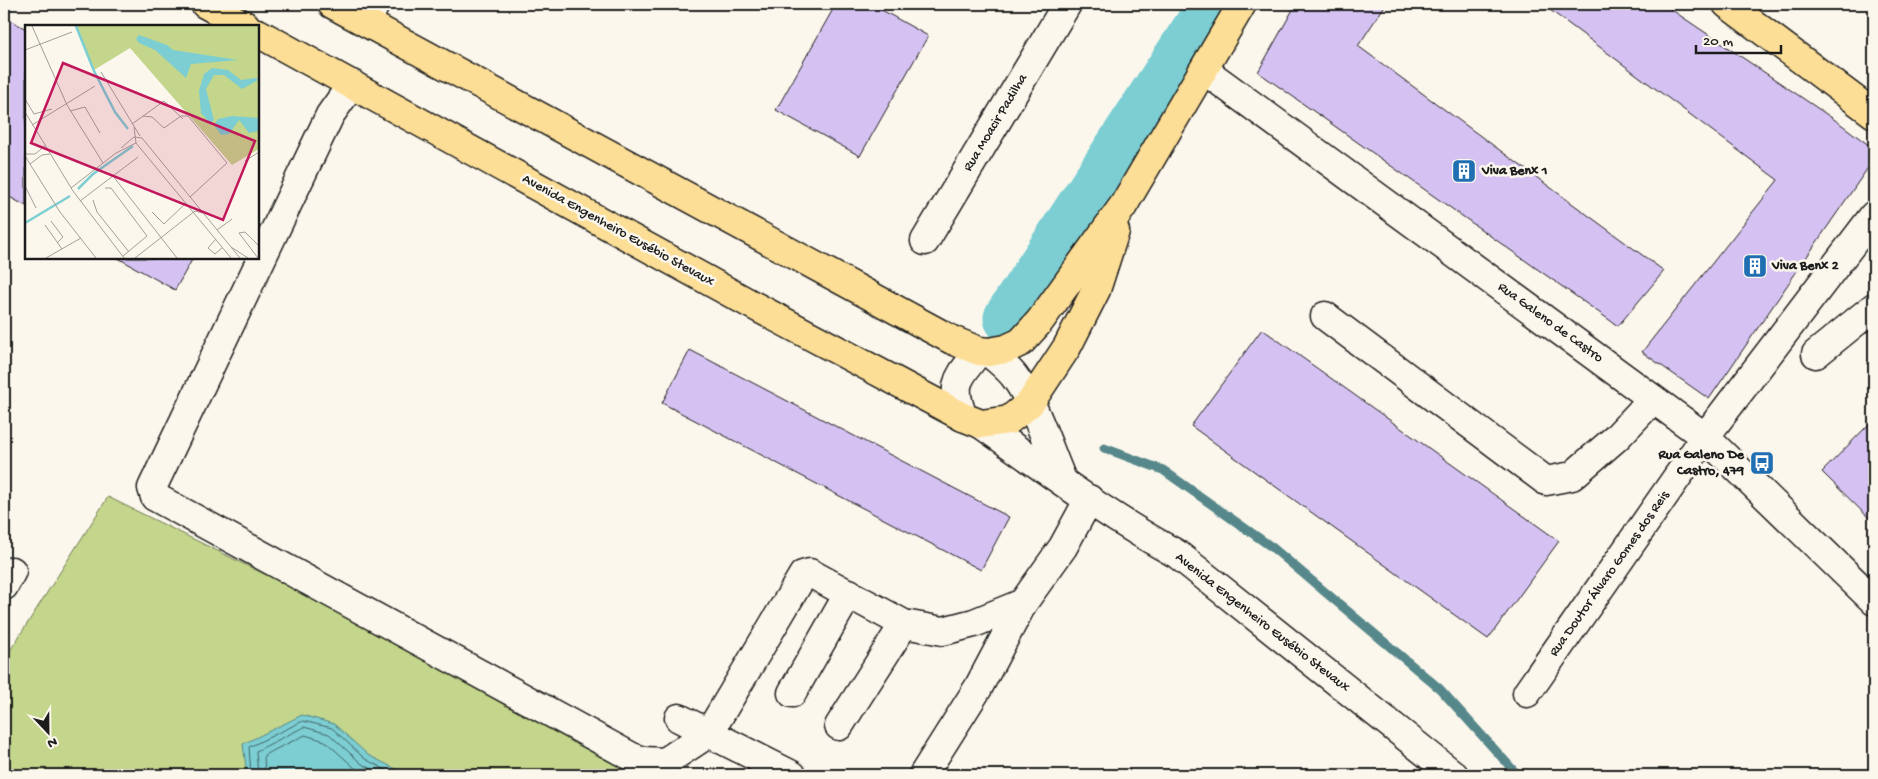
<svg xmlns="http://www.w3.org/2000/svg" width="1878" height="779" font-family="'Gochi Hand',sans-serif">
<style>
.green{fill:#c3d68b;stroke:#707954}
.water{fill:#7cced3;stroke:#56878a}
.lines{fill:none;stroke-linecap:round;stroke-linejoin:round}
.shore{stroke:#426365;stroke-width:1}
.stream{stroke:#56878a;stroke-width:9}
.river{stroke:#7cced3;stroke-width:51}
.building{fill:#d5c2f3;stroke:#1c1c1c}
.minor-casing{stroke:#1c1c1c;stroke-width:31}
.major-casing{stroke:#1c1c1c;stroke-width:31}
.highway-casing{stroke:#1c1c1c;stroke-width:31}
.minor{stroke:#fbf7ec;stroke-width:28}
.major{stroke:#fdde96;stroke-width:28}
.highway{stroke:#fdde96;stroke-width:28}
.labels{text-anchor:middle;dominant-baseline:central;stroke-width:5;stroke-linejoin:round;paint-order:stroke}
.street-label{font-size:14px;fill:#1c1c1c;stroke:#fbf7ec}
.poi-label{font-size:14px;font-weight:bold;fill:#1c1c1c;stroke:#fbf7ec;text-anchor:start}
.inset-river{fill:none;stroke:#7cced3;stroke-width:2.5}
.inset-road{fill:none;stroke:#a29f99;stroke-width:1}
.view{fill:#c2185b;fill-opacity:0.15;stroke:#c2185b;stroke-width:2.5}
.inset-edge{fill:none;stroke:#1c1c1c;stroke-width:2.5}
</style>
<rect width="100%" height="100%" fill="#fbf7ec"/>
<filter id="ink" filterUnits="userSpaceOnUse"><feTurbulence type="fractalNoise" baseFrequency=".02" numOctaves="2"/><feDisplacementMap in="SourceGraphic" scale="10" xChannelSelector="R" yChannelSelector="G"/><feConvolveMatrix kernelMatrix="1 2 1 2 8 2 1 2 1" color-interpolation-filters="sRGB"/></filter>
<g filter="url(#ink)">
<path class="green" d="M108,497L672,775H4V660Z"/>
<path class="water" d="M302,715L334,724L368,755L402,772L400,775H247L243,744Z"/>
<g class="lines">
<path class="shore" d="M251,775L249,747L303,721L332,728L365,759L396,775
M258,775L256,751L304,727L329,734L362,764L383,775
M265,775L264,755L305,735L325,741L356,769L367,775"/>
<path class="stream" d="M1104,448L1163,470L1273,548L1440,689L1515,772L1520,775"/>
<path class="river" d="M1009,318L1214,4"/>
</g>
<path class="building" d="M836,4H871L928,36L860,156L776,110Z
M1296,4H1386L1358,46L1664,271L1618,326L1258,72Z
M1542,4H1663L1838,122L1874,149V159L1709,399L1642,352L1778,180Z
M8,19L26,29V206L4,194V27Z
M118,258H193L175,290Z
M1262,329L1559,541L1488,639L1191,426Z
M690,350L1009,517L981,570L662,403Z
M1874,419V523L1822,472Z"/>
<g class="lines">
<defs>
<path id="minor" d="M367,23L375,4
M1204,70L1705,437L1874,601
M352,84L330,115L152,488L155,497L632,757L643,761L665,762L709,733L803,575L810,573L904,624L943,631L974,623L1023,603
M925,241L1067,4
M1325,316L1546,481L1572,476L1616,438L1653,399
M989,352C997,360 1007,367 1014,376C1036,405 1048,448 1063,482
M1816,354L1874,307
M963,417C950,382 958,379 979,351
M981,424C1045,469 1108,517 1177,554L1454,775
M4,586L12,571
M792,693L849,593
M1527,693L1705,437L1874,215
M679,718L792,775
M839,726L904,624
M923,775L978,688L1023,603L1063,547L1089,499"/>
<path id="major" d="M205,4L246,26
M332,4L952,340L979,351L989,352L1006,349L1021,342L1040,321L1123,206L1242,4
M258,33L747,302L963,417L981,424L1009,420L1030,403L1067,347L1096,290L1115,231"/>
<path id="highway" d="M1727,4L1874,114"/>
</defs>
<use href="#minor" class="minor-casing"/>
<use href="#major" class="major-casing"/>
<use href="#highway" class="highway-casing"/>
<use href="#minor" class="minor"/>
<use href="#major" class="major"/>
<use href="#highway" class="highway"/>
</g>
</g>
<defs>
<symbol id="building-square" viewBox="-11 -11 22 22"><rect x="-9" y="-9" width="18" height="18" rx="4" fill="#1f6fb2" stroke="#fbf7ec"/><path d="M-4-6H4V6H1V3H-1V6H-4ZM-2.5-4.3h1.7v1.8h-1.7ZM.8-4.3h1.7v1.8H.8ZM-2.5-1h1.7V.8h-1.7ZM.8-1h1.7V.8H.8Z" fill="#fff"/></symbol>
<symbol id="bus-square" viewBox="-11 -11 22 22"><rect x="-9" y="-9" width="18" height="18" rx="4" fill="#1f6fb2" stroke="#fbf7ec"/><path d="M-5-6H5V4H4V6H2V4H-2V6H-4V4H-5ZM-3.5-4V0h7V-4ZM-3.5 1.2v1.5H-2V1.2ZM2 1.2v1.5H3.5V1.2Z" fill="#fff"/></symbol>
</defs>
<g fill-rule="evenodd">
<use href="#building-square" x="1450" y="157" width="28" height="28"/>
<use href="#building-square" x="1741" y="252" width="28" height="28"/>
<use href="#bus-square" x="1748" y="449" width="28" height="28"/>
</g>
<g class="labels">
<g class="street-label">
<text transform="translate(996 123) rotate(-59)">Rua Moacir Padilha</text>
<text transform="translate(618 231) rotate(29)">Avenida Engenheiro Eusébio Stevaux</text>
<text transform="translate(1550 323) rotate(36)">Rua Galeno de Castro</text>
<text transform="translate(1610 574) rotate(-55)">Rua Doutor Álvaro Gomes dos Reis</text>
<text transform="translate(1262 623) rotate(38)">Avenida Engenheiro Eusébio Stevaux</text>
</g>
<g class="poi-label">
<text x="1482" y="171">Viva Benx 1</text>
<text x="1772" y="266">Viva Benx 2</text>
<text x="1744" y="455" text-anchor="end">Rua Galeno De<tspan x="1744" dy="16">Castro, 479</tspan></text>
</g>
</g>
<g transform="translate(25 25)">
<rect width="234" height="234" fill="#fbf7ec"/>
<path d="M52,1H234V124L207,140L105,23L69,45Z" fill="#c3d68b"/>
<path d="M114,10L142,20L148,25L213,35L166,39L161,53L130,25L114,18L111,14ZM187,43L203,45L216,55L231,53L233,55L217,64L199,50H189L181,64L189,95L185,98L176,88L174,66L179,49ZM207,91L234,93V106L224,108L214,95L204,109L196,110L189,100L193,94Z" fill="#7cced3"/>
<path class="inset-river" d="M51,1L69,46L90,87L103,104M53,164L68,149L108,121M0,198L45,171"/>
<path class="inset-road" d="M7,1L42,80L78,138M0,25L47,7M76,47L115,111M0,74L9,89L27,84M45,86L60,82L75,108M0,87L48,166L99,233M118,91L127,92L139,103L156,91H163L202,138L165,172M107,99L139,76L158,94M7,100L70,61M109,102L111,118M96,123L109,112L117,113L215,233M0,129H10L20,121M0,131L35,187L71,233M220,136L234,127M5,139L17,130L25,129M88,151L152,233M0,161L11,183M46,163L91,128L111,118L206,233M80,163H86L122,211L98,231M68,175L72,187L104,227M55,176L113,132M127,187L139,199L161,178M26,196L38,212L32,218M20,200L37,224M192,205L207,194M191,214L183,223L190,229L197,223M206,222L223,233M21,233L56,213M110,233L170,186L178,188M233,233L214,208L220,207L234,221"/>
<path class="view" d="M38,38L230,116L198,195L6,118Z"/>
<rect width="234" height="234" class="inset-edge"/>
</g>
<rect width="1878" height="779" fill="none" stroke="#fbf7ec" stroke-width="20"/>
<rect x="10" y="10" width="1858" height="759" fill="none" stroke="#1c1c1c" stroke-width="2" filter="url(#ink)"/>
<g transform="translate(48 732) rotate(158)" stroke="#fbf7ec" stroke-width="4" paint-order="stroke">
<path d="M0-4L9 19L0 12L-9 19Z" fill="#1c1c1c"/>
<text y="-8" font-size="14" font-weight="bold" text-anchor="middle" fill="#1c1c1c">N</text>
</g>
<path d="M1696 45v8h85v-8" fill="none" stroke="#1c1c1c" stroke-width="2.5"/>
<text x="1703" y="45" font-size="15" fill="#1c1c1c" stroke="#fbf7ec" stroke-width="4" paint-order="stroke">20 m</text>
</svg>
